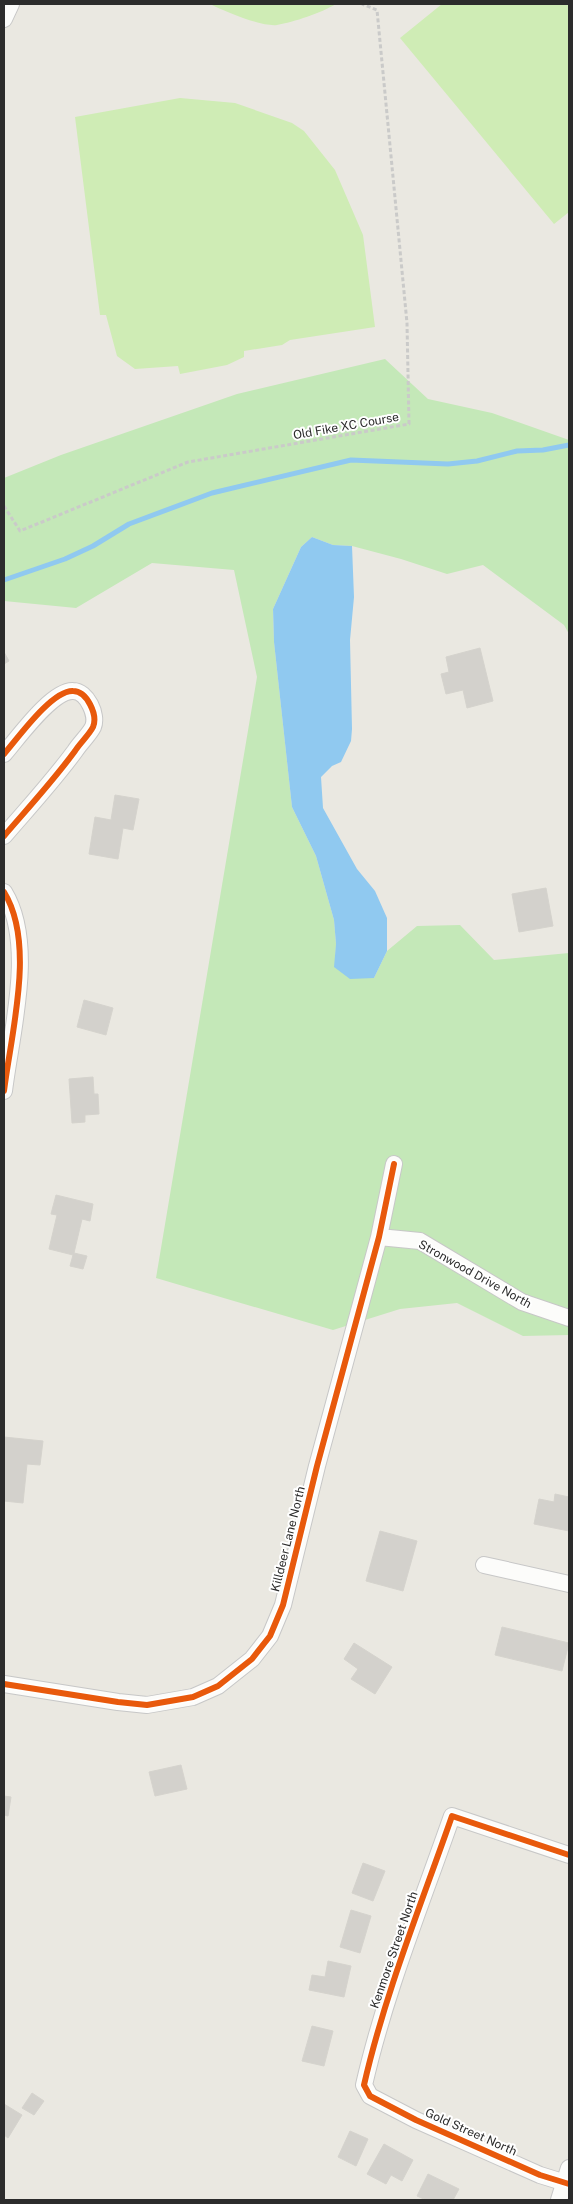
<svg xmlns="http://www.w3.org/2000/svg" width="573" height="2204" font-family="'Public Sans',sans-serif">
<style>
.green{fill:#c4e8b8}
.pitch{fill:#cfecb5}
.water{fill:#90c9f0}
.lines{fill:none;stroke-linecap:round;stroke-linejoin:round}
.stream{stroke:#90c9f0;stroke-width:5}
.building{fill:#d3d1cc;stroke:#d5d3cd}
.minor-casing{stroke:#c7c7c7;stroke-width:18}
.path{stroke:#cacac9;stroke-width:3;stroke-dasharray:4 2.5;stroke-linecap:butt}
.minor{stroke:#fcfcfa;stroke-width:16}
.cycleway-casing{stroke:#fff;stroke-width:9}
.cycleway{stroke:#e8590c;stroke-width:6}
.labels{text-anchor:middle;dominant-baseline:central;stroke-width:4;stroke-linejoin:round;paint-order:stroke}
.street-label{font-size:12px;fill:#2c2c2c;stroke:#fff}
</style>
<rect width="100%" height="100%" fill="#eae8e1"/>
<path class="green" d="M385,359L428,399L492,413L569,440V634L564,625L483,565L447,574L401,559L352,546L333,545L312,537L301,547L273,609L274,642L292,807L316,856L334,920L336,944L335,967L374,978L387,951L417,926L460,925L494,960L569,953V1335L523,1336L457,1303L400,1309L333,1330L156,1278L257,677L234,570L152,563L76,608L4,601V478L61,455L237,394Z"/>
<path class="pitch" d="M210,4H336C321,13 294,22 277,25C261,27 224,11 210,4Z
M442,4H569V212L554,224L400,38Z
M180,98L235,103L292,123L304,131L335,170L363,235L375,327L290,340L282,345L244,351V357L227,365L180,374L178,366L135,369L117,356L106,315H100L75,117Z"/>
<path class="water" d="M312,537L333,545L352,546L354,597L350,640L352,729L351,741L341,762L332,766L321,777L323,808L357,869L375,891L387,918V951L374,978L350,979L334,967L336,944L334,920L316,856L292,807L274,642L273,609L301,547Z"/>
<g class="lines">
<path class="stream" d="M4,580L65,559L93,546L129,524L212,493L351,460L448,464L477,461L517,451L543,450L569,445"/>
</g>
<path class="building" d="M480,648L493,701L467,708L463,690L446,694L441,674L449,672L446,657Z
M4,652L9,661L4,664Z
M115,795L139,799L133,830L123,828L118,859L89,854L95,817L111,820Z
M546,888L553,926L519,932L512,894Z
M84,1000L113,1008L106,1035L77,1027Z
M93,1077L94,1094H98L99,1114L85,1115V1122L72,1123L69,1079Z
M56,1195L93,1204L90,1221L82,1219L74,1253L87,1256L83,1269L70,1266L73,1255L49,1249L57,1215L51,1214Z
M4,1437L43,1441L40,1465L27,1464L23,1503L4,1501Z
M555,1494L569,1497V1531L534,1524L539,1499L554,1502Z
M380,1531L417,1541L403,1591L366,1581Z
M502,1627L569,1643L562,1671L495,1655Z
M354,1643L392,1667L375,1694L351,1679L358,1669L344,1659Z
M181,1765L187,1789L155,1796L149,1772Z
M4,1796L11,1797L8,1816L4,1815Z
M363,1863L385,1871L373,1901L352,1893Z
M351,1910L371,1916L360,1953L340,1947Z
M328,1961L351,1966L344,1997L309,1990L312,1975L325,1977Z
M312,2026L333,2031L324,2066L302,2061Z
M32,2093L44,2101L34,2115L22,2108Z
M4,2104L22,2115L8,2138L4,2135Z
M350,2131L368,2139L356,2166L338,2157Z
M384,2144L413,2160L402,2181L391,2175L386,2184L367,2174Z
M428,2174L459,2189L453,2200H426L417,2196Z"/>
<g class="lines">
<defs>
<path id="minor" d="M4,19L11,4
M4,754C18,738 52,690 73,691C87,691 98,715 93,727C89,735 80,743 75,751C53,781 28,808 4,836
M4,892C36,944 11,1033 4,1091
M379,1237L420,1241L522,1302L569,1318
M484,1565L569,1584
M4,1684L118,1702L147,1705L193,1697L218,1686L252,1659L270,1636L283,1605L317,1466L379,1237L394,1164
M569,1855L452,1816C421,1905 385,1993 364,2085L370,2096L416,2120L540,2175L569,2184
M559,2200L569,2168"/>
</defs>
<use href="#minor" class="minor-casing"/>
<path class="path" d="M4,506L20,531L188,462L409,424L407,323L377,10L362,4"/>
<use href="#minor" class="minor"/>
<defs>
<path id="cycleway" d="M4,754C18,738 52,690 73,691C87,691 98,715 93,727C89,735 80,743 75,751C53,781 28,808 4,836
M4,892C36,944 11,1033 4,1091
M4,1684L118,1702L147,1705L193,1697L218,1686L252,1659L270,1636L283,1605L317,1466L379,1237L394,1164
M569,1855L452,1816C421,1905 385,1993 364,2085L370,2096L416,2120L540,2175L569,2184"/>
</defs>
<use href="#cycleway" class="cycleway-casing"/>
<use href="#cycleway" class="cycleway"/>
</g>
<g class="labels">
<g class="street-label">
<text transform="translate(346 426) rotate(-10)">Old Fike XC Course</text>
<text transform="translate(475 1274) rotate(29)">Stronwood Drive North</text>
<text transform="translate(288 1539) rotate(-76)">Killdeer Lane North</text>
<text transform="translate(394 1950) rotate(-71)">Kenmore Street North</text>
<text transform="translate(471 2132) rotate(24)">Gold Street North</text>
</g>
</g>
<rect width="573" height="2204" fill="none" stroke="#2c2c2c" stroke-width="10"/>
</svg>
